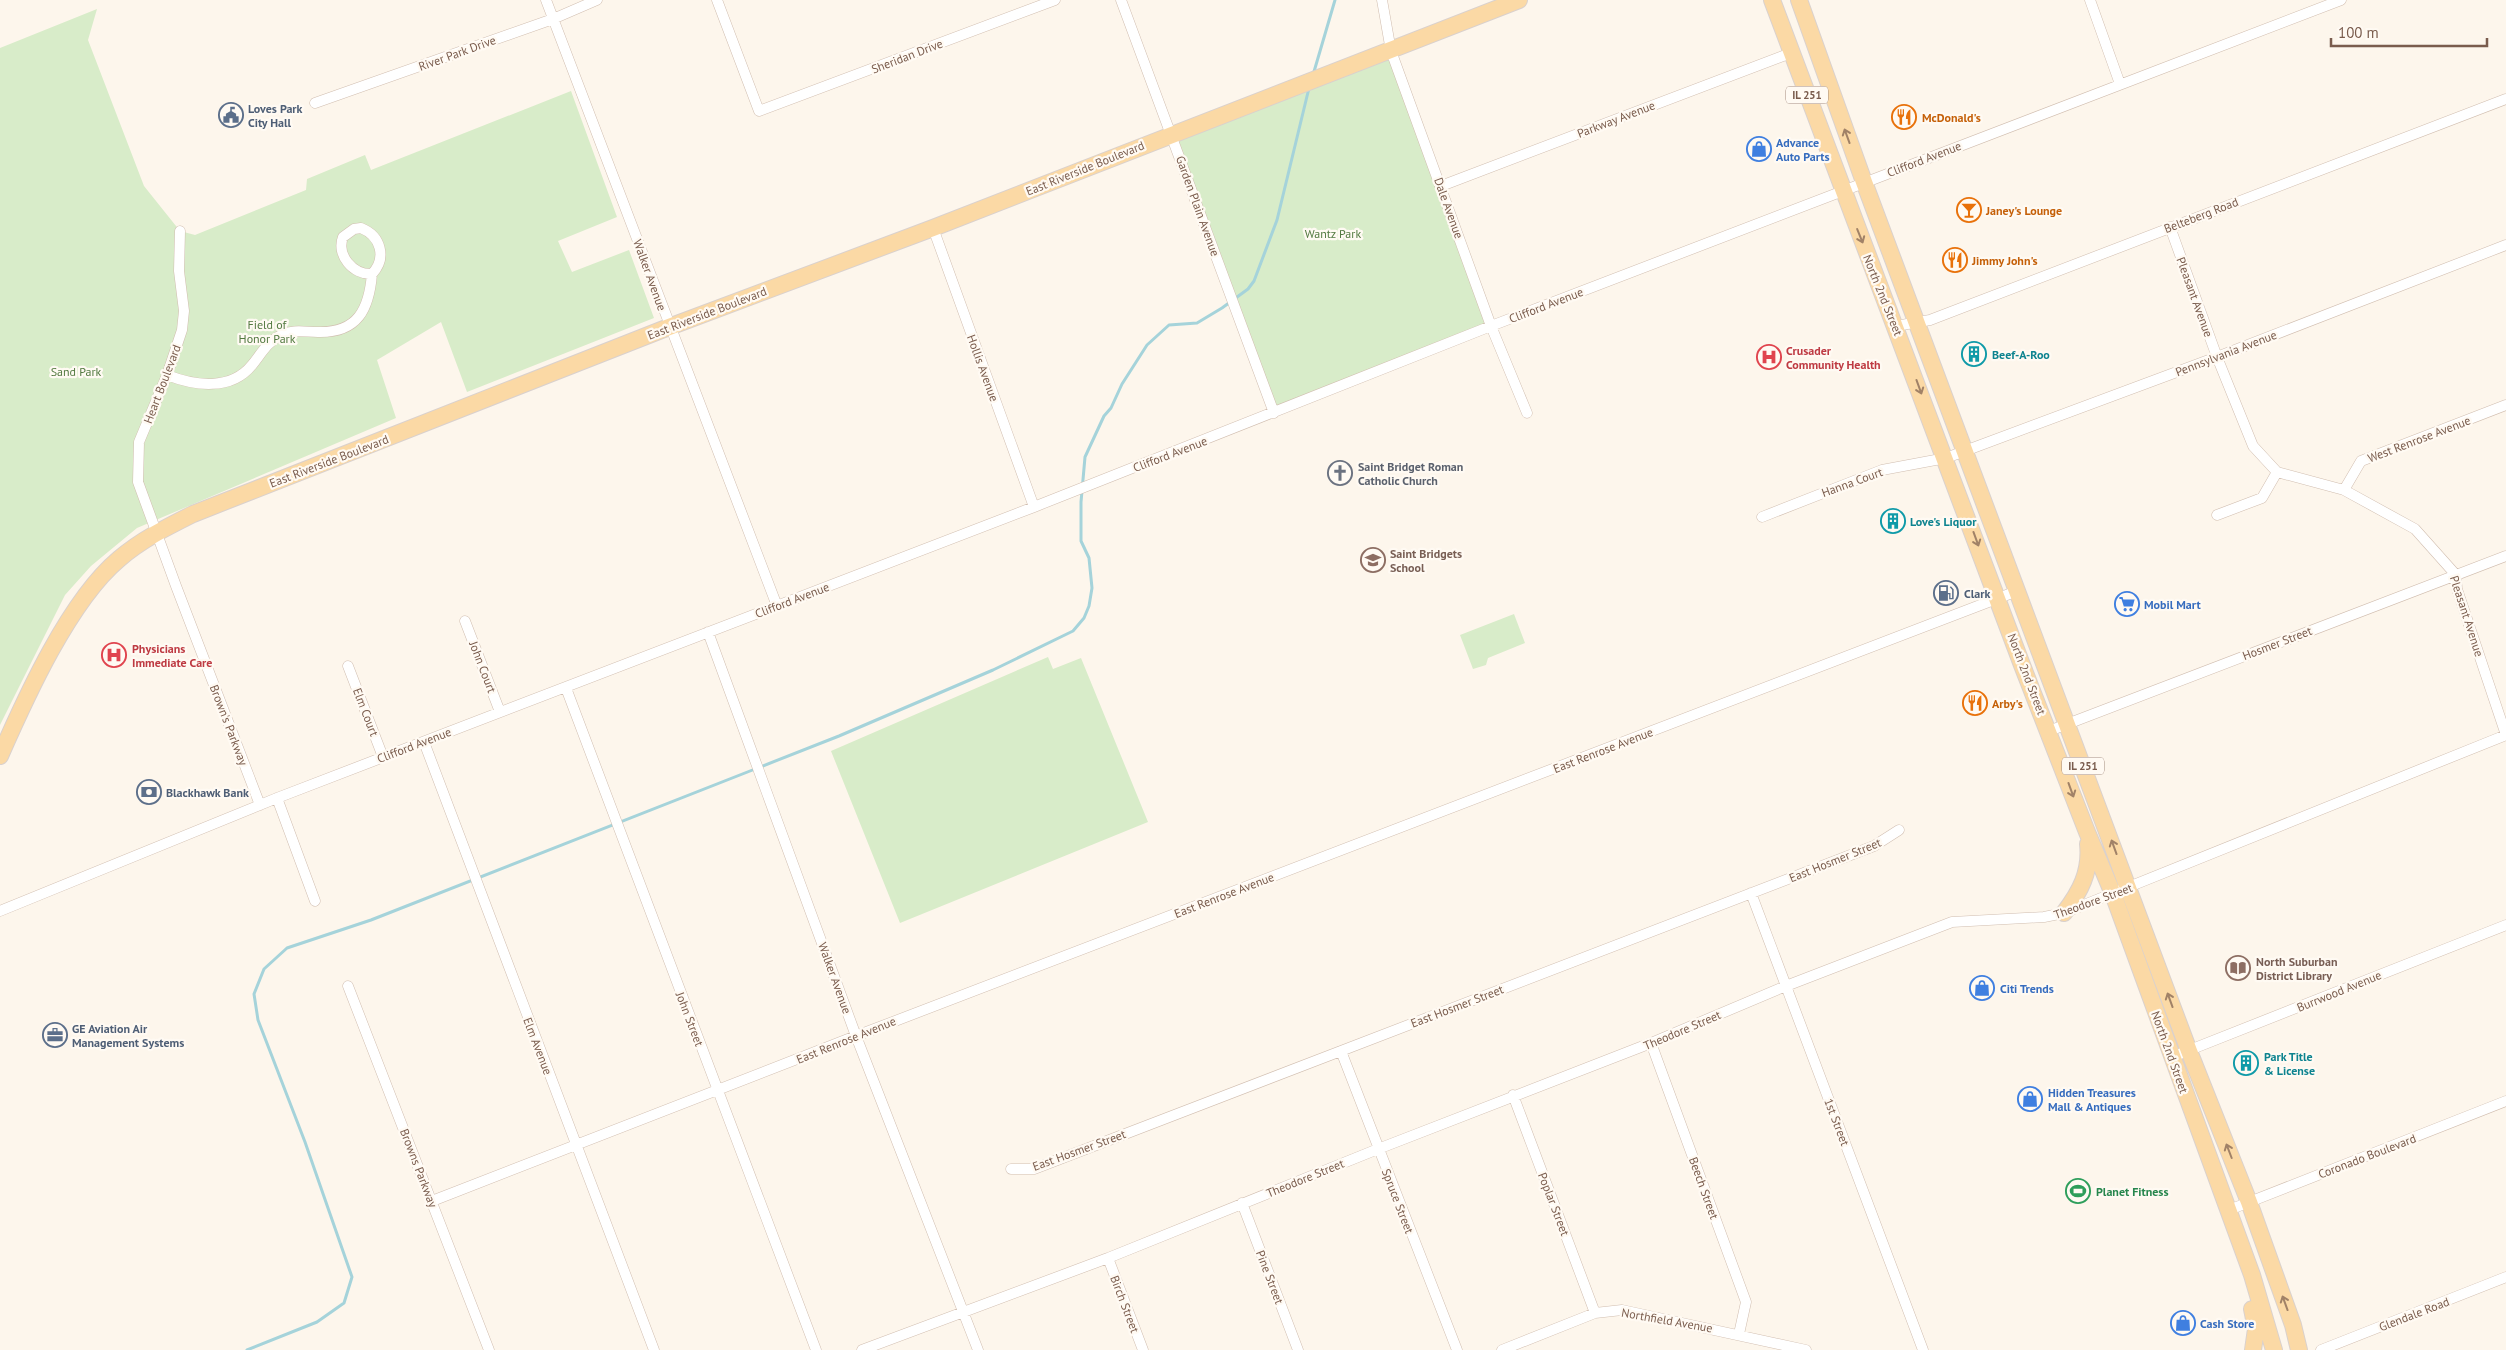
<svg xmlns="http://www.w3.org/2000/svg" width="2506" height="1350" font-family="'PT Sans',sans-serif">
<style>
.green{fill:#d8ecc9}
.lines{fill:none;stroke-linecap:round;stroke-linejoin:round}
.stream{stroke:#a5d3da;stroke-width:3}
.minor-casing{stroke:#d1beb0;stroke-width:11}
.primary-casing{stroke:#dad1cd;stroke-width:18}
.minor{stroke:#fff;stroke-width:10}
.primary{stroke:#fbd9a5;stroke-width:16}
.oneway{stroke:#a18267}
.labels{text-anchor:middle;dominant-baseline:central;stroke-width:4.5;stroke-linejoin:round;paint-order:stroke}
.shield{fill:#fffaf3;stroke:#a28b7f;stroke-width:1}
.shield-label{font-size:11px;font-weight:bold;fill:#7a5c4d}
.street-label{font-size:12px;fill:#7a5c4d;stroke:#fffaf3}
.service-label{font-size:12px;font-weight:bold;fill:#4e5e75;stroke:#fffaf3;text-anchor:start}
.food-label{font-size:12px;font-weight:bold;fill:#c56008;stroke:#fffaf3;text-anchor:start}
.shop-label{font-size:12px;font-weight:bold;fill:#366cbe;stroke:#fffaf3;text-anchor:start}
.park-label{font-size:12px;fill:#537a41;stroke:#fffaf3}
.health-label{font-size:12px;font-weight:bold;fill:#be3a42;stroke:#fffaf3;text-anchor:start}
.culture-label{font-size:12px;font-weight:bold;fill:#0d838f;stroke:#fffaf3;text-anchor:start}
.worship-label{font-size:12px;font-weight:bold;fill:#5b616d;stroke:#fffaf3;text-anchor:start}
.education-label{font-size:12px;font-weight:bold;fill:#785e54;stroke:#fffaf3;text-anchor:start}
.leisure-label{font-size:12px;font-weight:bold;fill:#27864d;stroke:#fffaf3;text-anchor:start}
</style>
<rect width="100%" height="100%" fill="#fdf6ec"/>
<path class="green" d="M97,9L88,40L144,186L180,231L195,235L306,190L307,179L365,155L371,170L571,91L617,217L558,241L572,272L629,250L654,318L467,392L441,322L377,360L396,418L137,528L91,566L65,595L0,725V48Z
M1391,51L1491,326L1274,413L1172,134Z
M1514,614L1525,643L1488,658L1486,665L1473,669L1460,635Z
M1048,657L1053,669L1081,658L1148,822L900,923L831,751Z"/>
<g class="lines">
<path class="stream" d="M1313,75L1335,0
M247,1350L317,1322L344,1303L352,1277L305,1142L258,1020L254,994L264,969L287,948L371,920L839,736L993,670L1073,631L1084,618L1089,606L1092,588L1089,558L1081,541V502L1085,457L1104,416L1111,408L1122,384L1147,345L1169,325L1197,323L1222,308L1248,289L1254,281L1277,220L1309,88"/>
<defs>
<path id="minor" d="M546,0L777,606
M717,0L759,111L1055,0
M1121,0L1274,413
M1382,0L1391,51L1491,326L1527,413
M2090,0L2120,84
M315,103L553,19L597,0
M1441,186L1791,53
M2170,227L2217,357L2253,446L2277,472
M361,228C381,236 387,258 372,274C353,275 336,255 343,237L354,229Z
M933,228L1034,507
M180,231L179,271L184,311L182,330L167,375L139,442L138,482L176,586L260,805
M1896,326L1930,320L2506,99
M167,375C195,386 231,391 252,365C261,354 267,342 281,335C293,329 305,332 318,332C358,333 369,309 372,274
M2344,490L2415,529L2456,575L2457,589L2506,735
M2217,515L2262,498L2277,472L2344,490L2361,461L2506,405
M1762,517L1882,470L1946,458L2217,357L2506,245
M465,621L500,712
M708,632L856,1036L978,1350
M348,666L383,757
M566,688L816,1350
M2049,731L2506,556
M424,742L654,1350
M277,798L315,901
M1751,893L1923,1350
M0,911L277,798L1034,507L1491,326L2341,0
M348,986L489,1350
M1651,1043L1746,1302L1739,1334
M1341,1051L1457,1350
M2172,1057L2506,925
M1513,1095L1595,1313
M1011,1169H1034L1874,846L1899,830
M432,1201L856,1036L2017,591
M1242,1203L1298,1350
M2229,1210L2506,1101
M1108,1258L1143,1350
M862,1350L1108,1258L1378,1149L1651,1043L1786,986L1952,922L2044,917L2064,913L2506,735
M1502,1350L1595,1313L1622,1310L1806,1350
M2321,1350L2506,1277"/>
<path id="primary" d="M1772,0L2022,665L2087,832L2113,894L2252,1275L2274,1350
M1799,0L1864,182L2189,1051L2249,1202L2293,1325L2299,1350
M0,756C26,697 69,601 119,559C141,540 167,527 193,514L669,327L933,228L1519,0
M2064,913C2080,892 2091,872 2088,844
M2252,1309L2256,1329L2253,1350"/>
</defs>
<use href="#minor" class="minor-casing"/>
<use href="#primary" class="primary-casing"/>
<use href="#minor" class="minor"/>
<use href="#primary" class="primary"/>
</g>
<defs><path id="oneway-shaft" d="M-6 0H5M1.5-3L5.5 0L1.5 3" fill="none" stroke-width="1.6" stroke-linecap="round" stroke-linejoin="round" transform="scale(1.25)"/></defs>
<g class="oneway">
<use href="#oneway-shaft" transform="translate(1847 136) rotate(-110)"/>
<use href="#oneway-shaft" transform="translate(1860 236) rotate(68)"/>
<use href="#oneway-shaft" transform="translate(1919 387) rotate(70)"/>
<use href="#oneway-shaft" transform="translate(1976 539) rotate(70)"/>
<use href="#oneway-shaft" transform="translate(2071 790) rotate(70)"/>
<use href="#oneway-shaft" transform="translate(2114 847) rotate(-110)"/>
<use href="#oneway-shaft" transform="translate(2170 1000) rotate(-110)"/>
<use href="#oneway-shaft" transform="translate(2229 1151) rotate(-111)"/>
<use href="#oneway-shaft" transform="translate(2285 1303) rotate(-110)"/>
</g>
<defs>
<symbol id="civic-ring" viewBox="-11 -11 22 22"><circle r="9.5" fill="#fffaf3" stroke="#5c6f8a" stroke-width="1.5"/><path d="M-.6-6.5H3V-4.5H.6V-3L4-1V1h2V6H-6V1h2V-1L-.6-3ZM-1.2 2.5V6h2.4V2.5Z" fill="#5c6f8a"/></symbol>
<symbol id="restaurant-ring" viewBox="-11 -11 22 22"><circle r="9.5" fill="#fffaf3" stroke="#e8710a" stroke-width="1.5"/><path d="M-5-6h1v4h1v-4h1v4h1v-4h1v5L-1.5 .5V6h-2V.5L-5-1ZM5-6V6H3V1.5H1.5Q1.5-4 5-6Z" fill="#e8710a"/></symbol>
<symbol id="shop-ring" viewBox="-11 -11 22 22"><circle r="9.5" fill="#fffaf3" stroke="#3f7fe0" stroke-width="1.5"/><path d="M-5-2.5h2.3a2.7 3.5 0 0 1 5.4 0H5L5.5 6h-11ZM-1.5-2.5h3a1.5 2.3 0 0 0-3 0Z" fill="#3f7fe0"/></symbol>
<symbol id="bar-ring" viewBox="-11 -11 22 22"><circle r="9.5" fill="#fffaf3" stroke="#e8710a" stroke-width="1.5"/><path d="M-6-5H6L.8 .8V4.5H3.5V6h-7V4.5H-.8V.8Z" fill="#e8710a"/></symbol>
<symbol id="building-ring" viewBox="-11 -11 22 22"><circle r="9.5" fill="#fffaf3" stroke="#0f9aa8" stroke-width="1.5"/><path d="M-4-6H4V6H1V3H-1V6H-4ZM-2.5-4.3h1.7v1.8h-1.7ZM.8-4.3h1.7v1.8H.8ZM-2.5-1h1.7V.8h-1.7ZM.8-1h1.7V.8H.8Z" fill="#0f9aa8"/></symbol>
<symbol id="hospital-ring" viewBox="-11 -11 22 22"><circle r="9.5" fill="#fffaf3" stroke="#e0444e" stroke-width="1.5"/><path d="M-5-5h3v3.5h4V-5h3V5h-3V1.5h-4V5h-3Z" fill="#e0444e"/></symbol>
<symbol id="church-ring" viewBox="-11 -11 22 22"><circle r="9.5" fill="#fffaf3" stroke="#6b7280" stroke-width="1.5"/><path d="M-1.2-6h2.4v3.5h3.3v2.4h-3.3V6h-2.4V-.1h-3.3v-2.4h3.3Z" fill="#6b7280"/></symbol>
<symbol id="school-ring" viewBox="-11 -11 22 22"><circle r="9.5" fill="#fffaf3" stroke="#8d6e63" stroke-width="1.5"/><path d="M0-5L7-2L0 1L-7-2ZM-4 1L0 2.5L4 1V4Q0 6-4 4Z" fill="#8d6e63"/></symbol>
<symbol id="fuel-ring" viewBox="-11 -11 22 22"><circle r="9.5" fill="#fffaf3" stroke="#5c6f8a" stroke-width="1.5"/><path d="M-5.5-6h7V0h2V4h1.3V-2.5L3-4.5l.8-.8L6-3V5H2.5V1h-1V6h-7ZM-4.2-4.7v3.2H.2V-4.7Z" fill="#5c6f8a"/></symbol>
<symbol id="supermarket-ring" viewBox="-11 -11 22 22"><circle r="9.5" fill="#fffaf3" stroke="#3f7fe0" stroke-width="1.5"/><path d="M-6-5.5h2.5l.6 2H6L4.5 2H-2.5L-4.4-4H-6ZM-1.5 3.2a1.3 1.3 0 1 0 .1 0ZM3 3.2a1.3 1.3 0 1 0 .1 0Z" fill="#3f7fe0"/></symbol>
<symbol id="bank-ring" viewBox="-11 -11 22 22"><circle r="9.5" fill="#fffaf3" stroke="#5c6f8a" stroke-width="1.5"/><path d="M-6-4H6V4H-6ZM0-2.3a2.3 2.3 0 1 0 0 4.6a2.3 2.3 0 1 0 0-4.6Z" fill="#5c6f8a"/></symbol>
<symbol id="library-ring" viewBox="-11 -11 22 22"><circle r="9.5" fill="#fffaf3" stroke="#8d6e63" stroke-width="1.5"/><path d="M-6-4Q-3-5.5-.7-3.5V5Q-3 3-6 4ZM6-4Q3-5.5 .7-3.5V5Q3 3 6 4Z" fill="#8d6e63"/></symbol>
<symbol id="office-ring" viewBox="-11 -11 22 22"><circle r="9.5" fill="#fffaf3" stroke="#5c6f8a" stroke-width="1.5"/><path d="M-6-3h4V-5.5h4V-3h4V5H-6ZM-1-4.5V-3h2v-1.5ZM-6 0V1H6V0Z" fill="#5c6f8a"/></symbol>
<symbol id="stadium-ring" viewBox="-11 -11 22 22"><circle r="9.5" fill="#fffaf3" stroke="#2e9e5b" stroke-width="1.5"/><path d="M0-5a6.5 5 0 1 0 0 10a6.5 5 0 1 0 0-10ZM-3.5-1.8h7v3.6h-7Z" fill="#2e9e5b"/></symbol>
</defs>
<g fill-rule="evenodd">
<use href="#civic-ring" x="217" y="101" width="28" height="28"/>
<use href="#restaurant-ring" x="1890" y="103" width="28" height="28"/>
<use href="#shop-ring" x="1745" y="135" width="28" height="28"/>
<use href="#bar-ring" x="1955" y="196" width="28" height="28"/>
<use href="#restaurant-ring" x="1941" y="246" width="28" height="28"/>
<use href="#building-ring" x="1960" y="340" width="28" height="28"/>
<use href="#hospital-ring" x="1755" y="343" width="28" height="28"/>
<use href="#church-ring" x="1326" y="459" width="28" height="28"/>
<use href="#building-ring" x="1879" y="507" width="28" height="28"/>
<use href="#school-ring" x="1359" y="546" width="28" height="28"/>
<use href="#fuel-ring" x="1932" y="579" width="28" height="28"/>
<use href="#supermarket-ring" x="2113" y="590" width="28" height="28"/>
<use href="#hospital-ring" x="100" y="641" width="28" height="28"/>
<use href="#restaurant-ring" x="1961" y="689" width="28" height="28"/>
<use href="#bank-ring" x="135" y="778" width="28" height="28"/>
<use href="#library-ring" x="2224" y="954" width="28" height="28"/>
<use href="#shop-ring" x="1968" y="974" width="28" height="28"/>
<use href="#office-ring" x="41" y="1021" width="28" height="28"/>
<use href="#building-ring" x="2232" y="1049" width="28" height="28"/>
<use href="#shop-ring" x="2016" y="1085" width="28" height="28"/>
<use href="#stadium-ring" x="2064" y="1177" width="28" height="28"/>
<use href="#shop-ring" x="2169" y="1309" width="28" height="28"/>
</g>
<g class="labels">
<g class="shield">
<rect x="1786" y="86.5" width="42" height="17" rx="4"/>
<rect x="2062" y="757.5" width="42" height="17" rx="4"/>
</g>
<g class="shield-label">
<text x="1807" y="95">IL 251</text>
<text x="2083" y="766">IL 251</text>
</g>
<g class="street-label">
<text transform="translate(457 53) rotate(-20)">River Park Drive</text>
<text transform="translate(907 56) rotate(-21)">Sheridan Drive</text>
<text transform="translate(1616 119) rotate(-21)">Parkway Avenue</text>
<text transform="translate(1924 159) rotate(-21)">Clifford Avenue</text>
<text transform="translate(1085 168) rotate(-22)">East Riverside Boulevard</text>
<text transform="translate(1198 206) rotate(70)">Garden Plain Avenue</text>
<text transform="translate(1449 208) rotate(70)">Dale Avenue</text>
<text transform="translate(2201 215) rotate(-21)">Belteberg Road</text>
<text transform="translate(650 275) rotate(70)">Walker Avenue</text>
<text transform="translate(1883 295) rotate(68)">North 2nd Street</text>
<text transform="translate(2195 297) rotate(70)">Pleasant Avenue</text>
<text transform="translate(1546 305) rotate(-21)">Clifford Avenue</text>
<text transform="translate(707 313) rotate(-21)">East Riverside Boulevard</text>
<text transform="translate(2226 353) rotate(-21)">Pennsylvania Avenue</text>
<text transform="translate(983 368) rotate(70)">Hollis Avenue</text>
<text transform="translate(162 384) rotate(-69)">Heart Boulevard</text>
<text transform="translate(2419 439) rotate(-21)">West Renrose Avenue</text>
<text transform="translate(1170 454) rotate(-21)">Clifford Avenue</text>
<text transform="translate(329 461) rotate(-21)">East Riverside Boulevard</text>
<text transform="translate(1852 482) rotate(-20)">Hanna Court</text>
<text transform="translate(792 600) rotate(-21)">Clifford Avenue</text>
<text transform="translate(2467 616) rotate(72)">Pleasant Avenue</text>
<text transform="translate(2277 643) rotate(-21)">Hosmer Street</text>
<text transform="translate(483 667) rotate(69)">John Court</text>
<text transform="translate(2027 674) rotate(69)">North 2nd Street</text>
<text transform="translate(366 712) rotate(69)">Elm Court</text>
<text transform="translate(229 725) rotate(69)">Brown's Parkway</text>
<text transform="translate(414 745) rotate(-21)">Clifford Avenue</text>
<text transform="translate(1603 750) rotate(-21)">East Renrose Avenue</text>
<text transform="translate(1835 860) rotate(-22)">East Hosmer Street</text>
<text transform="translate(1224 895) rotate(-21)">East Renrose Avenue</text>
<text transform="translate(2093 901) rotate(-20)">Theodore Street</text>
<text transform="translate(835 978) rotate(70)">Walker Avenue</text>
<text transform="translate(2339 991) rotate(-22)">Burrwood Avenue</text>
<text transform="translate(1457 1006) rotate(-21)">East Hosmer Street</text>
<text transform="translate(690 1019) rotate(69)">John Street</text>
<text transform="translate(1682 1030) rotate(-23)">Theodore Street</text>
<text transform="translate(846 1040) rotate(-22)">East Renrose Avenue</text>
<text transform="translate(538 1046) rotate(69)">Elm Avenue</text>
<text transform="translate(2170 1052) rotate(70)">North 2nd Street</text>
<text transform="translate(1837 1122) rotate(69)">1st Street</text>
<text transform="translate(1079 1150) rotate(-20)">East Hosmer Street</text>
<text transform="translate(2367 1156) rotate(-21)">Coronado Boulevard</text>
<text transform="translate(419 1168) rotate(69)">Browns Parkway</text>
<text transform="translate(1305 1178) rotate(-22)">Theodore Street</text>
<text transform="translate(1704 1188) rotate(70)">Beech Street</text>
<text transform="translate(1398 1201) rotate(69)">Spruce Street</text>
<text transform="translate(1554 1204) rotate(69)">Poplar Street</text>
<text transform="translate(1270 1277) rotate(69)">Pine Street</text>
<text transform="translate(1125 1304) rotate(69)">Birch Street</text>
<text transform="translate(2414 1314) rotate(-21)">Glendale Road</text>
<text transform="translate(1667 1320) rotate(10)">Northfield Avenue</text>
</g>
<g class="service-label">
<text x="248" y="108">Loves Park<tspan x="248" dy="14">City Hall</tspan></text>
<text x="1964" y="593">Clark</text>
<text x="166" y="792">Blackhawk Bank</text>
<text x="72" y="1028">GE Aviation Air<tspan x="72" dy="14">Management Systems</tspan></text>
</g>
<g class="food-label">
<text x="1922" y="117">McDonald's</text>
<text x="1986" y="210">Janey's Lounge</text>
<text x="1972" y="260">Jimmy John's</text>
<text x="1992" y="703">Arby's</text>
</g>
<g class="shop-label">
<text x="1776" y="142">Advance<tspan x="1776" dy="14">Auto Parts</tspan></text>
<text x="2144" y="604">Mobil Mart</text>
<text x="2000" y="988">Citi Trends</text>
<text x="2048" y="1092">Hidden Treasures<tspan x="2048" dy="14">Mall &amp; Antiques</tspan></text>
<text x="2200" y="1323">Cash Store</text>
</g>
<g class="park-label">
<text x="1333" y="233">Wantz Park</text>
<text x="267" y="324">Field of<tspan x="267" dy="14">Honor Park</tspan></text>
<text x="76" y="371">Sand Park</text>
</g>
<g class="health-label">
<text x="1786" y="350">Crusader<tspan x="1786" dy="14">Community Health</tspan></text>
<text x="132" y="648">Physicians<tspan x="132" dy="14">Immediate Care</tspan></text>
</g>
<g class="culture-label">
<text x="1992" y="354">Beef-A-Roo</text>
<text x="1910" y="521">Love's Liquor</text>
<text x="2264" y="1056">Park Title<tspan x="2264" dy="14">&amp; License</tspan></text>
</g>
<g class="worship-label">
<text x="1358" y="466">Saint Bridget Roman<tspan x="1358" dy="14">Catholic Church</tspan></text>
</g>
<g class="education-label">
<text x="1390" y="553">Saint Bridgets<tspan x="1390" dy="14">School</tspan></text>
<text x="2256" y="961">North Suburban<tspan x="2256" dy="14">District Library</tspan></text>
</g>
<g class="leisure-label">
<text x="2096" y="1191">Planet Fitness</text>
</g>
</g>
<path d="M2331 38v8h156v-8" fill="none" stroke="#7a5c4d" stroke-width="2.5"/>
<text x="2338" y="38" font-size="15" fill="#7a5c4d" stroke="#fffaf3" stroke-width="4" paint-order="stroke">100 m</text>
</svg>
